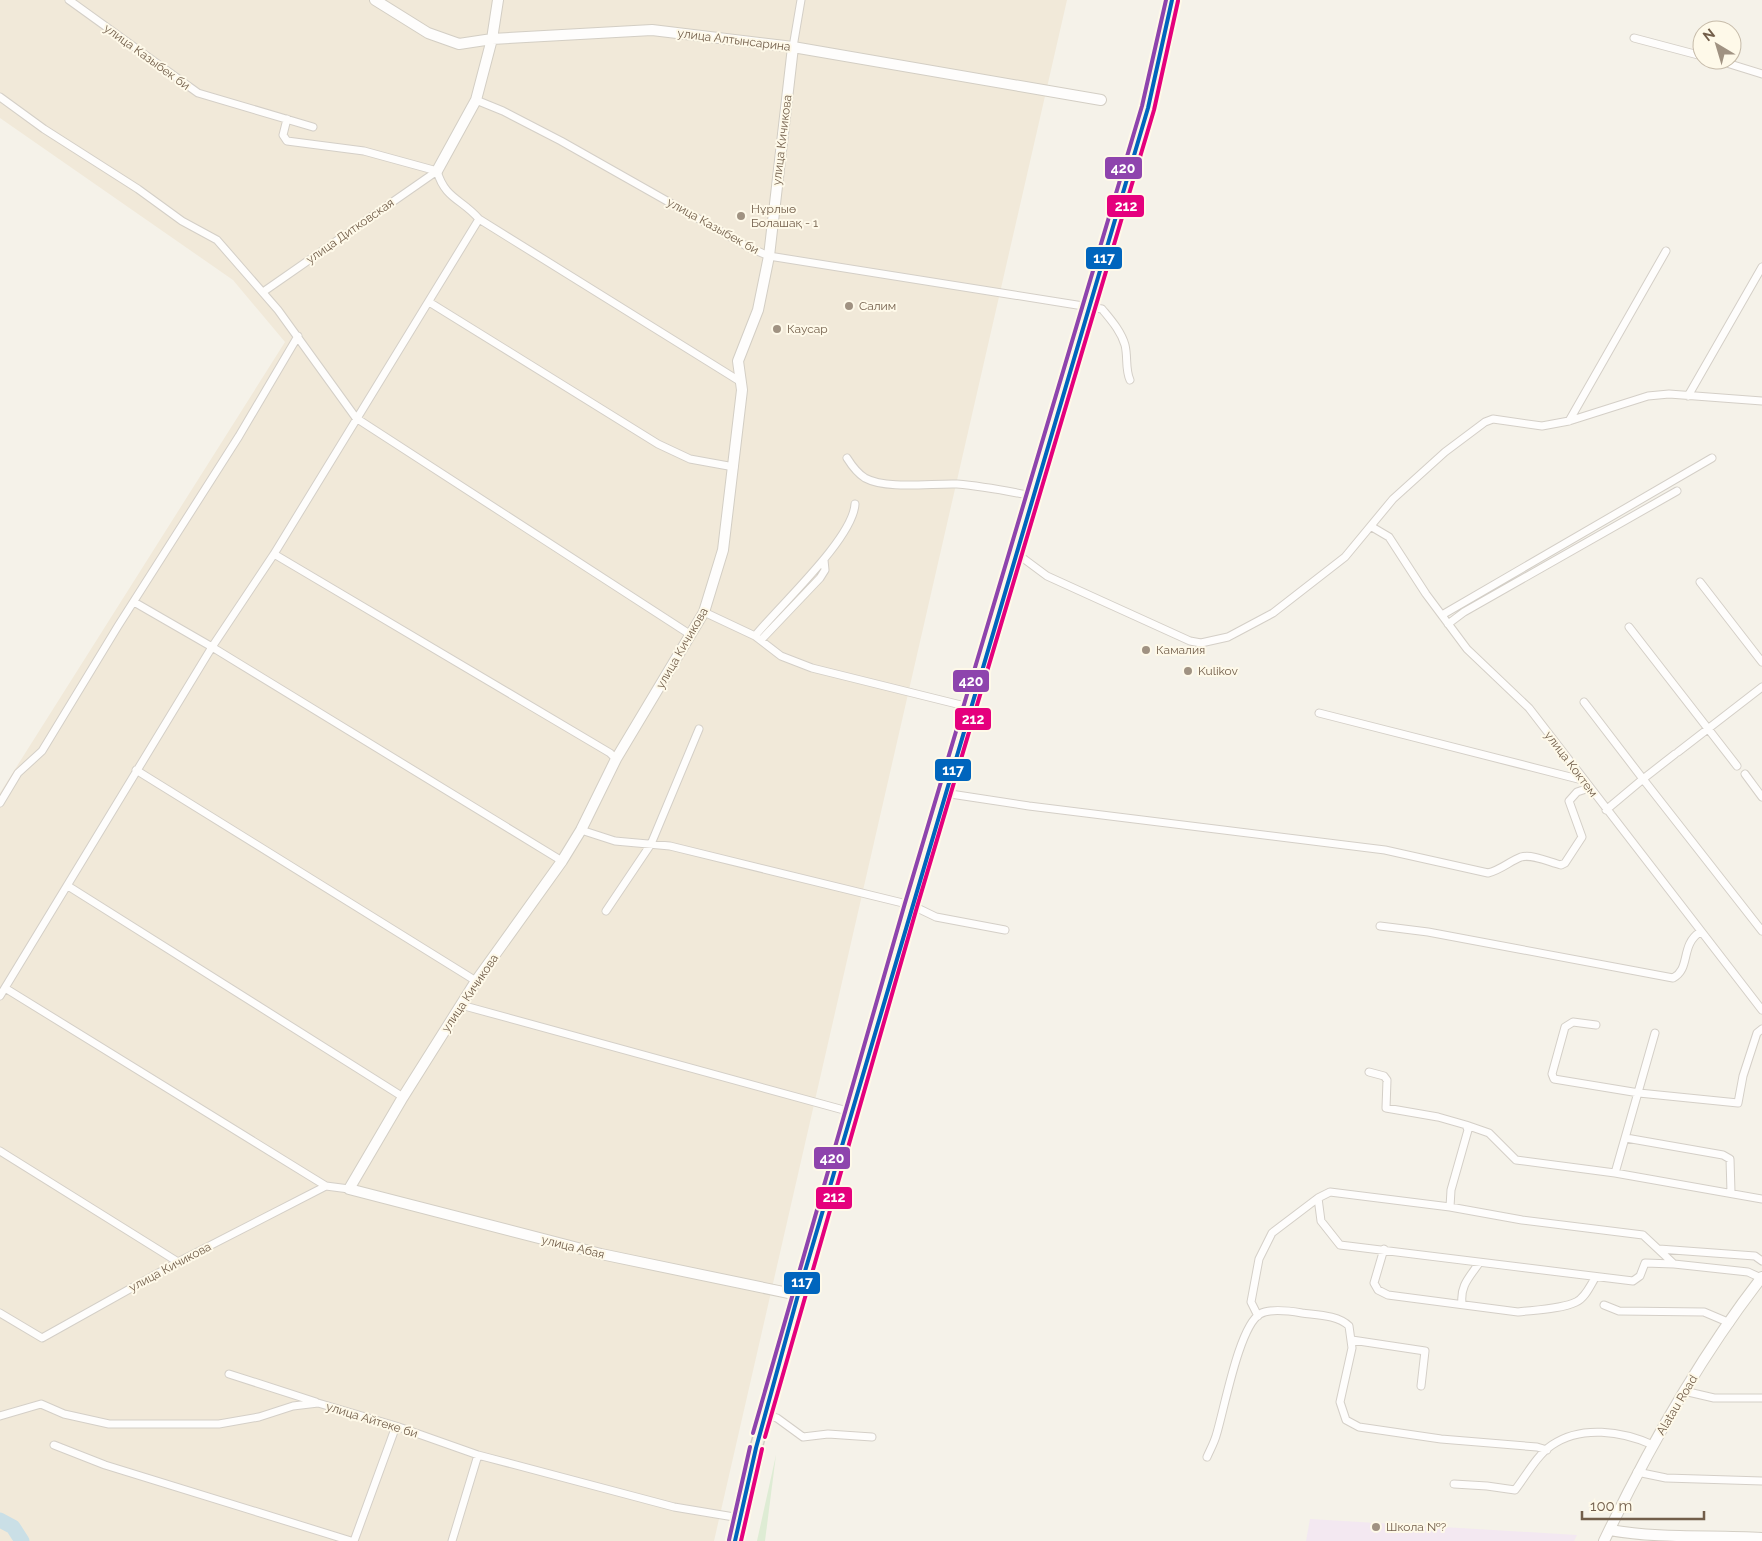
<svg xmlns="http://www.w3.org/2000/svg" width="1762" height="1541" font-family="Raleway,sans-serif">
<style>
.residential{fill:#f1e9d9}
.education{fill:#f3e8f1}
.green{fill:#deecd4}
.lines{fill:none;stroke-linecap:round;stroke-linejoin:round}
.river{stroke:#cadfe6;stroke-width:15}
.street-casing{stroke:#d4cfc7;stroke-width:9}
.secondary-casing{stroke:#d3cec4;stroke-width:12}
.primary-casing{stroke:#d4cec5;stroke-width:14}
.street{stroke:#fefdfc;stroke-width:7}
.secondary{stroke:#fefdfc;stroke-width:10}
.primary{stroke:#f1efe5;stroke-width:11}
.bus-1-casing{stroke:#fef9e9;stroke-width:8}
.bus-2-casing{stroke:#fef9e9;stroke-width:8}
.bus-3-casing{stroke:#fef9e9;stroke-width:8}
.bus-1{stroke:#0065bd;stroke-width:4}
.bus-2{stroke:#e5007d;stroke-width:4}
.bus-3{stroke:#8e44ad;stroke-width:4}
.poi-dot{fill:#a09282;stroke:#fef9e9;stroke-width:2}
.labels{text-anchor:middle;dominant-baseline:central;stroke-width:4;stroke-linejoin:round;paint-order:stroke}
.street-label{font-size:12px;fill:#725e4a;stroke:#fef9e9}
.poi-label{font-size:12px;fill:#725e4a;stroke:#fef9e9;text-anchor:start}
.line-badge{stroke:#fef9e9;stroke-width:2}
.badge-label{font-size:14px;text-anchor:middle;font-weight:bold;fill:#fff}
</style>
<rect width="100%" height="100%" fill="#f5f2e9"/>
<path class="residential" d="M0,0H1067L714,1541H0V793L285,342L233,280L0,118Z"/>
<path class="education" d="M1310,1519L1577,1535L1574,1541H1306Z"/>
<path class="green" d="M776,1455L765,1541H757Z"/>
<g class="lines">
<path class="river" d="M0,1520L13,1527L22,1541"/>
<defs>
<path id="street" d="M69,0L198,93L313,127
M1634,38L1702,56
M793,47L801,0
M1717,60L1762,74
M0,97L44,129L138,189L182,221L217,240L278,310L356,418L691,635
M476,100L503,111L561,141L750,248L769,256L1102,309C1111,320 1121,331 1125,345C1128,357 1125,369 1130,380
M287,119L283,135L287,141L364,151L437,171
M437,171C445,199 462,199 479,219L741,382
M263,292L437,171
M429,302L658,444L690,459L734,467
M1688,396L1762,267
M1569,421L1666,251
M847,458C852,466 857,473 865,478C887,490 932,483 957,484C982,486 1008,491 1033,496
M1372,527L1389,537L1426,594L1467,649L1529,708L1762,1010
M1016,553L1047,576L1190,641L1201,643L1228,637L1273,613L1345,557L1393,499L1445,452L1485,422L1493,419L1542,426L1569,421L1648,396L1669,394L1762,401
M274,554L610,753L616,759
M1700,582L1762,662
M134,602L212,647L562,861
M704,612L755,636L781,656L812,668L969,707
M1442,615L1712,458
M1448,624L1464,612L1677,491
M1629,627L1737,766
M755,636C778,607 853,539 855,504
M761,640L820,578L825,570L824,560
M1584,702L1643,779L1606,810
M1319,713L1582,780
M1678,752L1762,687
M1675,754L1643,779L1762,931
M136,770L476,981
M1745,774L1762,797
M944,793L1029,806L1385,850L1488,873C1501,870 1510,861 1521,857C1533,854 1549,862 1561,865L1565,863L1582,837L1569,801L1577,792L1589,788
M0,803L18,773L42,751L118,626L239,436L298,336
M581,830L615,841L670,846L911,905L936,917L1005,930
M68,886L403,1097
M606,911L651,844L699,729
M1380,926L1428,932L1673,978C1691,969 1680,945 1700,932
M5,988L308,1175L326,1186L349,1189
M0,996L212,647L274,554L479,219
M461,1005L851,1112
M1596,1025L1573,1022L1565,1027L1552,1074L1554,1079L1639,1093L1738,1103L1743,1076L1757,1033L1762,1029
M1655,1033L1615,1173L1762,1199
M1369,1072L1384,1076L1387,1080L1386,1108L1438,1117L1466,1125L1468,1130L1451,1190L1450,1207L1522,1220L1643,1235L1674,1264L1748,1272L1761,1278
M1466,1125L1489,1133L1516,1160L1615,1173
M1626,1138L1723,1155L1730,1159L1731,1192
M0,1151L178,1262
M1450,1207L1330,1192L1318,1198L1321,1221L1340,1245L1633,1281L1640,1276L1645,1263L1674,1264
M1384,1249L1374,1283L1378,1290L1388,1295L1518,1312C1534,1310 1562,1309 1576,1302C1585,1298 1590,1286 1595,1278
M1659,1249L1755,1256L1762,1261
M1462,1303C1460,1285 1470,1277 1479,1263
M1604,1305L1619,1311L1704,1312L1730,1323
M0,1313L42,1338L178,1262L326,1186
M1258,1316L1251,1302L1259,1259L1272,1233L1318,1198
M1352,1340L1425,1351L1421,1386
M229,1374L316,1402
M1684,1391L1714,1398H1762
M765,1415L777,1418L803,1437L828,1434L872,1437
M0,1416L41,1404L64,1414L109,1424H219L259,1417L293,1406L318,1403L396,1426L478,1455L674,1507L740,1518
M54,1445L105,1465L351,1541
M1207,1457C1210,1450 1214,1443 1216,1436C1224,1411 1239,1326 1260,1314C1270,1308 1290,1311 1302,1313C1317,1315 1338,1315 1349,1326L1352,1348L1340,1402L1346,1420L1359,1427L1441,1439L1537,1447L1547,1450
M1637,1472L1666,1478L1762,1481
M1454,1484L1487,1486L1515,1490C1526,1476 1537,1455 1552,1445C1581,1425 1622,1431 1653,1445
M354,1541L396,1426
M452,1541L478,1455"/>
<path id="secondary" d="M375,0L428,33L459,44L492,39L652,30L793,47L1101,100
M793,47L769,256L758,310L738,361L742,390L723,550L704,612L616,759L581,830L562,861L476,981L403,1097L349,1189L601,1254L798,1295
M437,171L476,100L492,39L498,0
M1610,1530C1660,1539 1711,1535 1762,1538
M1604,1541C1648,1449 1699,1358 1762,1277"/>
<path id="primary" d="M735,1541L756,1448L798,1295L1148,108L1172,0"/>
</defs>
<use href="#street" class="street-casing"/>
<use href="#secondary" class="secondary-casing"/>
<use href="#primary" class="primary-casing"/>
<use href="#street" class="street"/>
<use href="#secondary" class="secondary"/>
<use href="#primary" class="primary"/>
<defs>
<path id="bus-1" d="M735,1541L756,1448L798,1295L1148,108L1172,0"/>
<path id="bus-2" d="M765,1437L917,907L1154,110L1178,1
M741,1541L762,1449"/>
<path id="bus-3" d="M753,1433L905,903L1142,106L1166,0
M729,1540L750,1447"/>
</defs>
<use href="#bus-1" class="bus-1-casing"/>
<use href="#bus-2" class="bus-2-casing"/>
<use href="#bus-3" class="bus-3-casing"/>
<use href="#bus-1" class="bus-1"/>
<use href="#bus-2" class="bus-2"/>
<use href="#bus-3" class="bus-3"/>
</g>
<g class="poi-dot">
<circle cx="741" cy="216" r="5"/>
<circle cx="849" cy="306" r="5"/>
<circle cx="777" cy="329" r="5"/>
<circle cx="1146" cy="650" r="5"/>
<circle cx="1188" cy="671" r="5"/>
<circle cx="1376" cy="1527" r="5"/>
</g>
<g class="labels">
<g class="street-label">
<text transform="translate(734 40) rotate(7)">улица Алтынсарина</text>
<text transform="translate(147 57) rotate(36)">улица Казыбек би</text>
<text transform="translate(782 140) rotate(-83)">улица Кичикова</text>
<text transform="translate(713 226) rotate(29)">улица Казыбек би</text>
<text transform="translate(350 231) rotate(-35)">улица Дитковская</text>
<text transform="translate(682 648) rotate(-60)">улица Кичикова</text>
<text transform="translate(1571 764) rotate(53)">улица Коктем</text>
<text transform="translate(470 993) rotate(-56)">улица Кичикова</text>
<text transform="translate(573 1247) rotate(14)">улица Абая</text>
<text transform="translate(170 1267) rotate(-28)">улица Кичикова</text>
<text transform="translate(1677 1405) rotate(-59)">Alatau Road</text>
<text transform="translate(372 1420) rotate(17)">улица Айтеке би</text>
</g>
<g class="poi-label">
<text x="751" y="209">Нұрлыө<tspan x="751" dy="14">Болашақ - 1</tspan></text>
<text x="859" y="306">Салим</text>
<text x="787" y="329">Каусар</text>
<text x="1156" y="650">Камалия</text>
<text x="1198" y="671">Kulikov</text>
<text x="1386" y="1527">Школа №?</text>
</g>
</g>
<g class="line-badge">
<rect x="1104" y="156" width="39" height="24" rx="5" fill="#8e44ad"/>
<rect x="1106" y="194" width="39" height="24" rx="5" fill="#e5007d"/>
<rect x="1085" y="246" width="38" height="24" rx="5" fill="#0065bd"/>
<rect x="952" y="669" width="38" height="24" rx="5" fill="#8e44ad"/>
<rect x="954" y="707" width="38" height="24" rx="5" fill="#e5007d"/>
<rect x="934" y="758" width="38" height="24" rx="5" fill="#0065bd"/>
<rect x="813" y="1146" width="38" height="24" rx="5" fill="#8e44ad"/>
<rect x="815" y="1186" width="38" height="24" rx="5" fill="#e5007d"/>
<rect x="783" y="1271" width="38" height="24" rx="5" fill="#0065bd"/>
</g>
<g class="badge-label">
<text x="1123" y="173">420</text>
<text x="1126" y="211">212</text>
<text x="1104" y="263">117</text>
<text x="971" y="686">420</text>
<text x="973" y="724">212</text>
<text x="953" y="775">117</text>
<text x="832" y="1163">420</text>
<text x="834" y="1202">212</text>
<text x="802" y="1287">117</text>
</g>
<g transform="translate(1717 45) rotate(322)"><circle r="24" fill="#fef9e9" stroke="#c6bba9"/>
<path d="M0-4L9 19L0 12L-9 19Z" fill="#a09282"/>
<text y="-8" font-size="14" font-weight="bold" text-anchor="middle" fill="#725e4a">N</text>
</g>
<path d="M1582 1511v8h122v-8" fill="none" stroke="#725e4a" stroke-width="2.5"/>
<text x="1590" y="1511" font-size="15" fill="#725e4a" stroke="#fef9e9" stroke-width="4" paint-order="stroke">100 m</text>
</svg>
